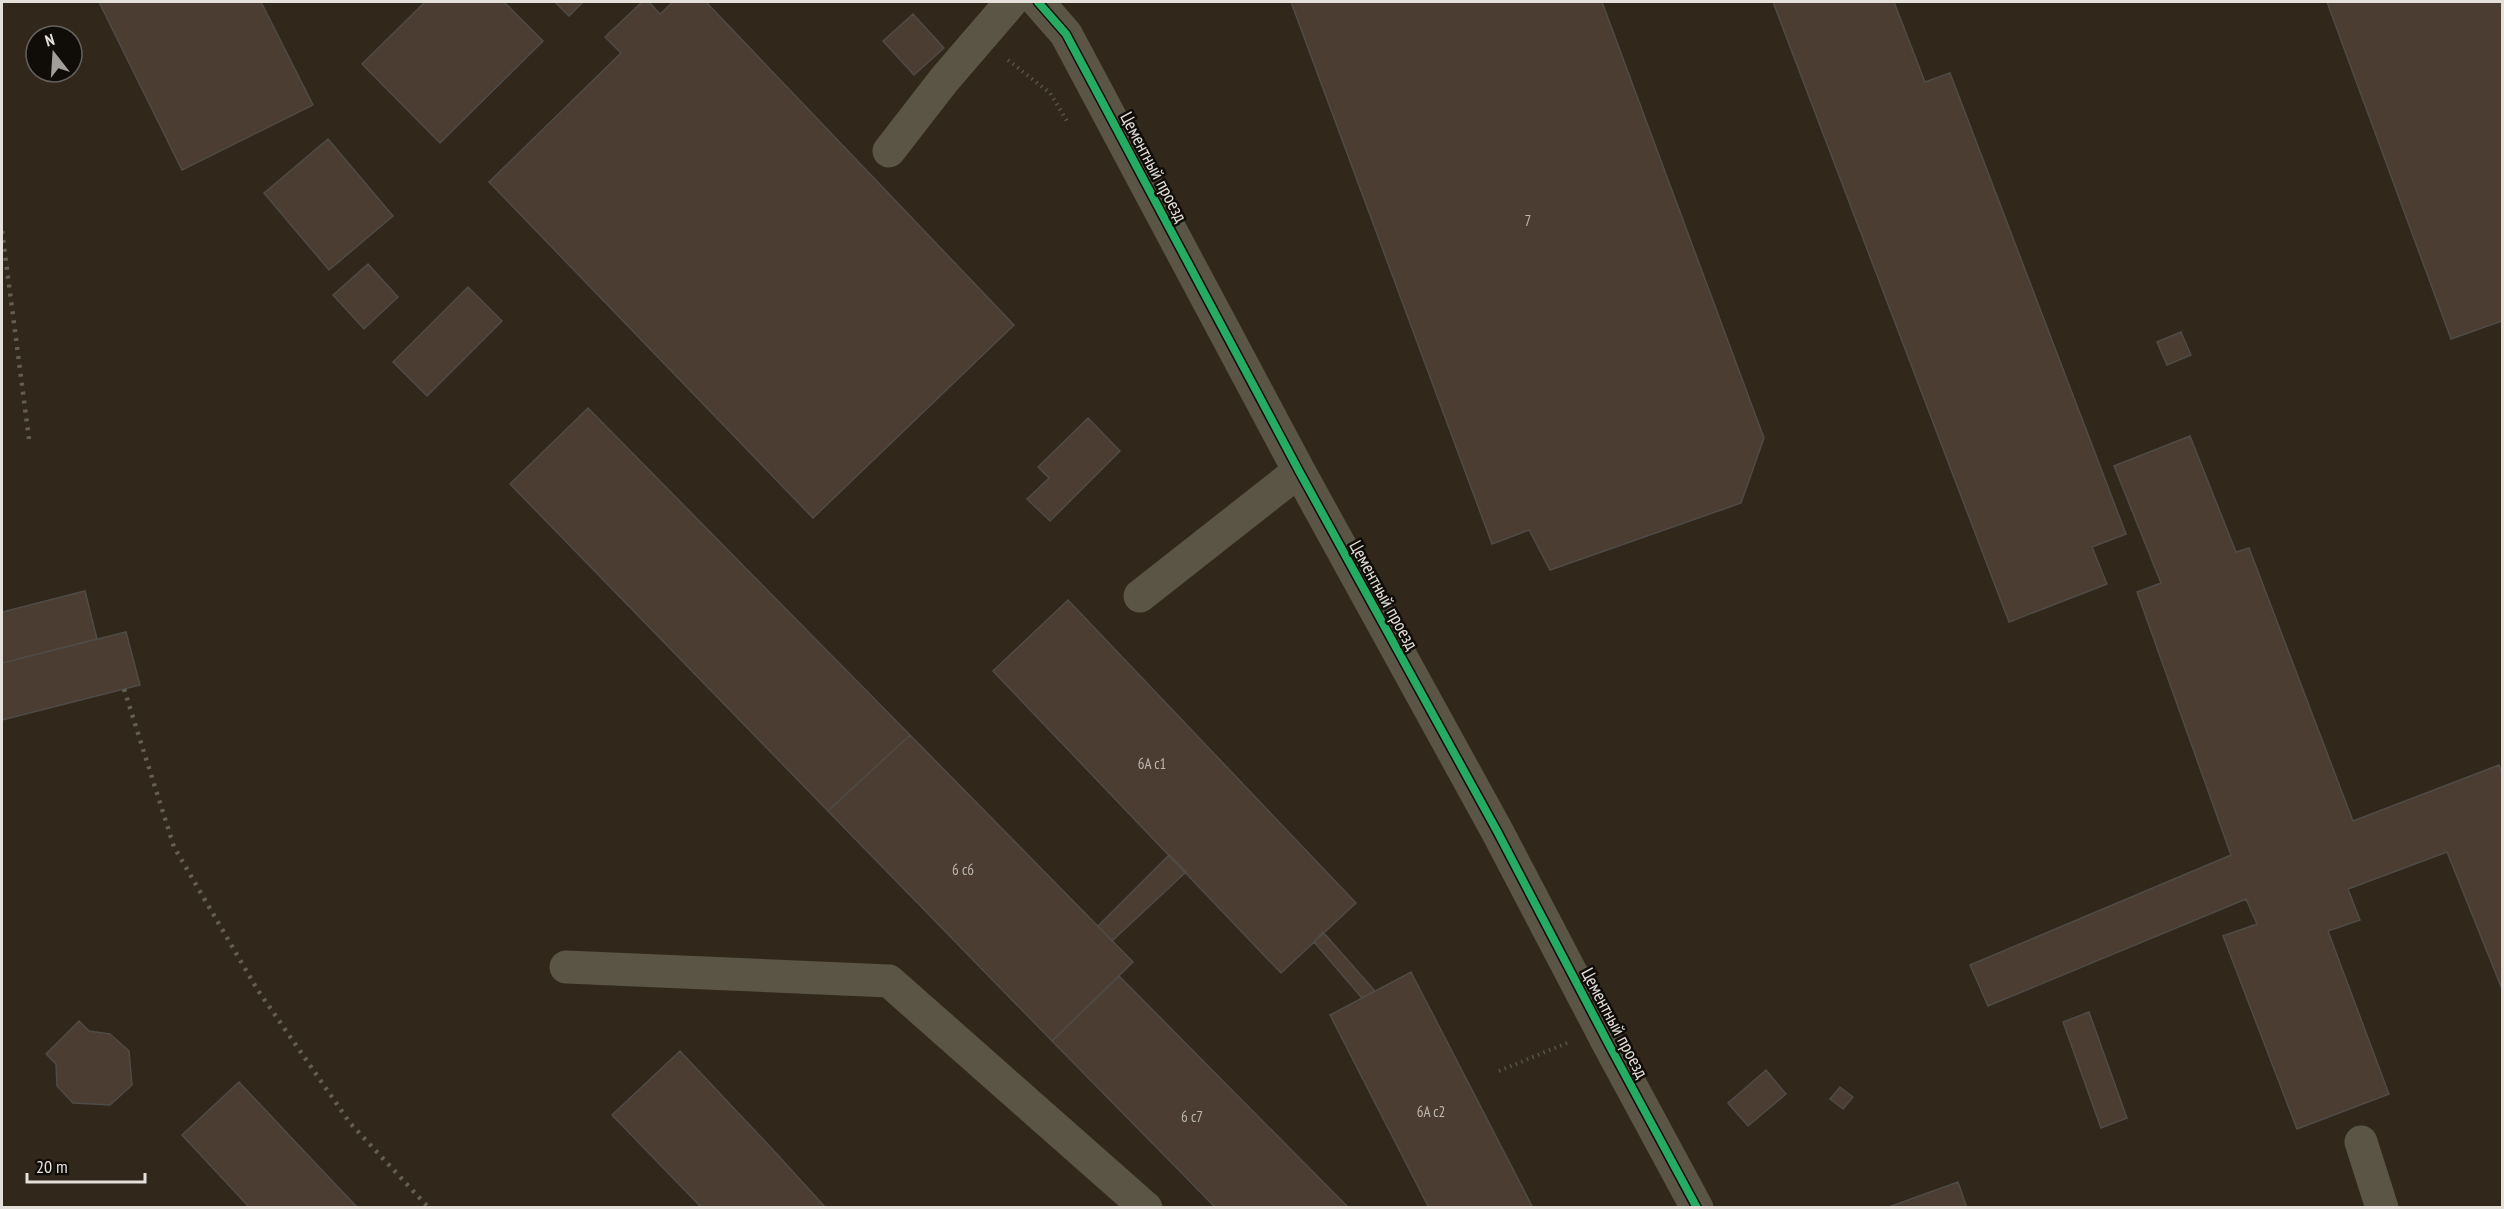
<svg xmlns="http://www.w3.org/2000/svg" width="2504" height="1209" font-family="'PT Sans Narrow',sans-serif">
<style>
.built{fill:#31271b;fill-rule:evenodd}
.building{fill:#4b3d31;stroke:#4f4b47;stroke-width:1.5}
.lines{fill:none;stroke-linecap:round;stroke-linejoin:round}
.path{stroke:#585448;stroke-width:4;stroke-dasharray:1.5 4.5;stroke-linecap:butt}
.minor{stroke:#5b5545;stroke-width:33}
.rail{stroke:#625e53;stroke-width:4.5;stroke-dasharray:3 6;stroke-linecap:butt}
.cycleway-casing{stroke:#100d09;stroke-width:11}
.cycleway{stroke:#26ab63;stroke-width:8}
.labels{text-anchor:middle;dominant-baseline:central;stroke-width:5;stroke-linejoin:round;paint-order:stroke}
.number-label{font-size:15px;fill:#beb7b0}
.street-label{font-size:18px;fill:#e5e0da;stroke:#100d09}
</style>
<rect width="100%" height="100%" fill="#26231e"/>
<path class="built" d="M2,2H2502V1207H2ZM36,36H72V72H36Z"/>
<path class="building" d="M99,2H261L313,105L182,170Z
M425,2H504L543,41L440,143L362,64Z
M555,2H583L569,16Z
M642,2H649L660,14L673,2H706L1014,325L813,518L489,182L621,53L605,37Z
M1291,2H1602L1764,438L1741,503L1550,570L1529,530L1492,544Z
M1773,2H1894L1925,82L1950,73L2126,534L2092,547L2107,584L2009,622Z
M2327,2H2502V321L2451,339Z
M913,14L944,48L914,75L883,41Z
M328,139L393,216L329,270L264,193Z
M368,264L398,297L364,329L333,295Z
M468,287L502,321L427,396L393,362Z
M2181,332L2191,355L2167,365L2157,342Z
M588,408L910,735L828,811L510,484Z
M1088,418L1120,451L1050,521L1027,499L1049,478L1038,467Z
M2190,436L2236,552L2249,548L2353,821L2499,765L2502,773V989L2447,852L2348,889L2360,920L2328,931L2389,1094L2297,1129L2223,936L2257,924L2246,899L1988,1006L1970,965L2231,855L2137,592L2161,583L2114,466Z
M85,591L97,639L2,663V612Z
M1068,600L1356,903L1281,973L993,671Z
M126,632L140,685L2,720V663Z
M910,735L1133,962L1052,1041L828,811Z
M1169,855L1186,872L1112,941L1098,926Z
M1323,932L1375,991L1362,998L1314,942Z
M1411,972L1533,1208H1429L1330,1015Z
M1119,976L1331,1190L1349,1208H1216L1052,1041Z
M2089,1012L2127,1118L2101,1128L2063,1022Z
M79,1021L89,1031L110,1034L129,1051L132,1085L110,1105L73,1103L57,1086L56,1064L46,1054Z
M680,1051L775,1152L826,1208H702L612,1115Z
M1766,1070L1786,1094L1748,1126L1728,1103Z
M239,1082L318,1166L358,1208H250L182,1135Z
M1840,1087L1853,1097L1843,1109L1830,1099Z
M1958,1182L1967,1208H1886Z"/>
<g class="lines">
<path class="path" d="M1008,60L1050,93L1067,121
M1499,1071L1567,1043"/>
<path class="minor" d="M1038,2L1066,34L1299,471L1497,831L1608,1043L1697,1208
M889,151L944,80L1011,2
M1140,596L1299,471
M566,967L889,981L1146,1208
M2361,1142L2382,1208"/>
<path class="rail" d="M2,231L29,439
M124,689L174,847L257,989L350,1123L429,1208"/>
<defs>
<path id="cycleway" d="M1038,2L1066,34L1299,471L1497,831L1608,1043L1697,1208"/>
</defs>
<use href="#cycleway" class="cycleway-casing"/>
<use href="#cycleway" class="cycleway"/>
</g>
<g class="labels">
<g class="number-label">
<text x="1528" y="220">7</text>
<text x="1152" y="763">6А с1</text>
<text x="963" y="869">6 с6</text>
<text x="1431" y="1111">6А с2</text>
<text x="1192" y="1116">6 с7</text>
</g>
<g class="street-label">
<text transform="translate(1154 167) rotate(62)">Цементный проезд</text>
<text transform="translate(1384 595) rotate(61)">Цементный проезд</text>
<text transform="translate(1615 1023) rotate(62)">Цементный проезд</text>
</g>
</g>
<rect width="2504" height="1209" fill="none" stroke="#e5e0da" stroke-width="6"/>
<g transform="translate(54 54) rotate(343)"><circle r="28" fill="#100d09" stroke="#65615d" stroke-width="1.5"/>
<path d="M0-4.5L10 22L0 15L-10 22Z" fill="#a29e98"/>
<text y="-9" font-size="16" font-weight="bold" text-anchor="middle" fill="#e5e0da">N</text>
</g>
<path d="M27 1173v9h118v-9" fill="none" stroke="#e5e0da" stroke-width="3"/>
<text x="36" y="1173" font-size="18" fill="#e5e0da" stroke="#100d09" stroke-width="4.5" paint-order="stroke">20 m</text>
</svg>
